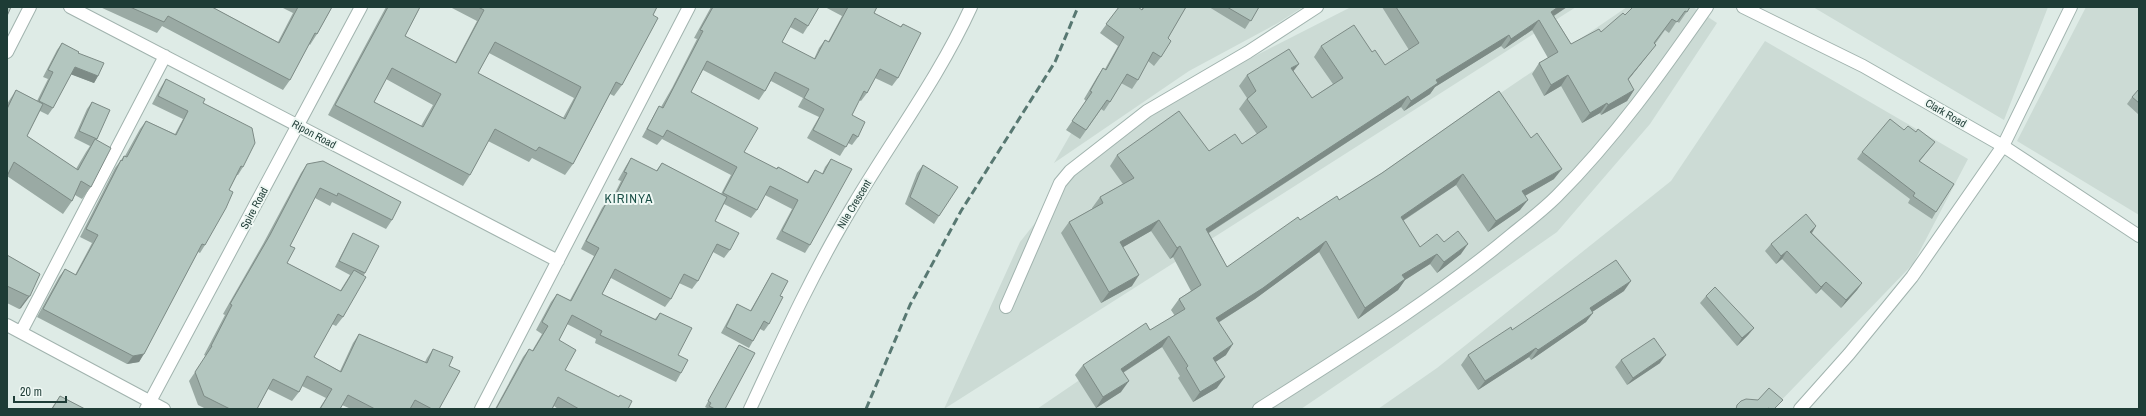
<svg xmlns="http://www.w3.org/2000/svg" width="2146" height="416" font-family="'Archivo Narrow',sans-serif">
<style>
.built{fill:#ccdbd5}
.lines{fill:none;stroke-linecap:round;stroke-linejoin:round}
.minor-casing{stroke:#a1b3ae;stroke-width:14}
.minor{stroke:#fff;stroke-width:12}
.rail{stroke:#587872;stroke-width:3;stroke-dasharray:8 4;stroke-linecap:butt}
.wall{fill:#9aaaa4;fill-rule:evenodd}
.shaded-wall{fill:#7d8b86}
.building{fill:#b3c6bf;stroke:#7d8b86;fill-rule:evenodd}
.labels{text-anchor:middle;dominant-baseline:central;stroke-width:4;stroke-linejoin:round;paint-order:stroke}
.street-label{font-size:11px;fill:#1e3c36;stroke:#eff8f4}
.quarter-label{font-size:13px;letter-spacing:1px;fill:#194f46;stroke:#eff8f4}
</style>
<rect width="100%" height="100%" fill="#deebe6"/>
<path class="built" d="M1146,7H1303L1278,23L1189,71L1054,163L1104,76Z
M1351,7H1576L944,409L1020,242L1085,160L1147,111Z
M1627,7H1693L1717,23L1650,124L1557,232L1394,346L1301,409H1037Z
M1813,7H2048L2004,120Z
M2086,7H2139V215L2017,141Z
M1765,41L1968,159L1913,264L1773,409H1378L1437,368L1671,181Z"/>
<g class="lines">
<defs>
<path id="minor" d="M70,7L558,261
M1743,7L1863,66L2003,146L2139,236
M7,52L30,7
M1006,307L1060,183L1070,171L1147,111L1248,52L1317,7
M7,325L164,409
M21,332L165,56
M146,409L361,7
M481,409L689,7
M750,409C782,340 814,270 854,204C893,138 939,77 971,7
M1259,409C1345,354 1432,301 1511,235C1526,223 1543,210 1557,196C1615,138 1661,73 1707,7
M1800,409L1849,354L1912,277L2003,146L2071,7"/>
</defs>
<use href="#minor" class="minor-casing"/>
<use href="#minor" class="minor"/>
<path class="rail" d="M866,409L910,305L961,211L1055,62L1078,7"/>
</g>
<path class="wall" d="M100,7H212L278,42L293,13L281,7H332L317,34L310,45L309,44L290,80L283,90L162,26L157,33Z
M386,7H420L405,36L455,63L477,21L450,7H657L653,15L622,85L614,96L610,94L573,164L565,175L532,158L529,162L488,141L470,175L463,186L328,115ZM489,53L574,98L563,118L478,73ZM386,79L433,105L421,126L374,102Z
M711,7H819L808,26L803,34L790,27L782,42L814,59L819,48L825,40L828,42L842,16L825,7H877L874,13L900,27L903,24L898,78L892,86L875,78L867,93L861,101L859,100L852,115L858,137L852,145L848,143L840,156L807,138L819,117L798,107L803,98L771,81L765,91L759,100L703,70L691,92L744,152L776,169L778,167L807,182L815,170L822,174L825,167L831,159L810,245L805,253L776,239L792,209L765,195L757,210L751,218L724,204L715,221L730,250L724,258L713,252L698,281L692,289L679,283L671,299L665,307L611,278L602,294L655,319L660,313L678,355L681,373L676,382L595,343L596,339L567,324L559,340L565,370L628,409H558L554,406L552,409H495L523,357L529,349L532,351L542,334L536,330L551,302L557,294L570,300L594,256L581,249L602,208L608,200L611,201L621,181L618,180L626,166L631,158L656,171L662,163L721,194L731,175L662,139L657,145L642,137L654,115L659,106L661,107L672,88L697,39L694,38Z
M1119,7L1141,10L1143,7H1186L1168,38L1161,57L1154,66L1148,61L1138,80L1132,89L1121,83L1110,102L1104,111L1101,109L1080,139L1066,130L1086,101L1084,99L1097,77L1103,68L1105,69L1118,46L1100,33Z
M1209,7H1259L1245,29Z
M1382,7H1567L1554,16L1571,44L1601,32L1625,15L1690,7L1679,23L1677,21L1669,33L1665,30L1655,44L1648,55L1628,80L1634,90L1627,101L1601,115L1600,113L1582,123L1561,86L1544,96L1532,74L1539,63L1548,58L1532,30L1504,49L1501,46L1435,87L1430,94L1404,111L1401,107L1209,233L1227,267L1300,220L1339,200L1382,173L1499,91L1554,179L1525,196L1520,210L1488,232L1456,185L1403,221L1420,247L1444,242L1461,254L1437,273L1430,264L1405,280L1398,290L1358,319L1319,252L1255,299L1218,323L1226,355L1215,362L1217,388L1193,402L1178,378L1180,376L1162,347L1123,373L1121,392L1096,408L1075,375L1083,365L1150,330L1175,316L1171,310L1179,299L1191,291L1173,257L1170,259L1151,231L1123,247L1132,286L1101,303L1061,233L1069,222L1092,209V208L1100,197L1123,184L1110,166L1117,155L1209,151L1242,144L1257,134L1239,109L1247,98L1239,86L1247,75L1293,71L1312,98L1333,84L1314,57L1321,46L1372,52L1385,65L1409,50Z
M62,43L78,53L98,76L94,83L71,74L53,108L48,115L40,111L27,136L76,169L86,152L90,146L74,138L87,109L92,102L97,139V140L91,187L82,199L75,195L72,201L63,214L7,176V104L16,90L37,101L48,79L43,77L57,50Z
M166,79L203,103L243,167L238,175H237L229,190L205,245L200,253L198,252L139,362L127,364L37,317L59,277L65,269L75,275L92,243L80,237L115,168L124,156H125L140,129L146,121L175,134L183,119L152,104L161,87Z
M2139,89V115L2127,104L2132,97Z
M1904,130L1916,132L1935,142L1920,161L1936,212L1932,219L1908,203L1910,199L1857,159L1862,152Z
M307,164L392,220L386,229L332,202L330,206L315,198L290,246L287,263L340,291L350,275L335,267L349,240L353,233L365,273L343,317L336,326L332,324L314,357L340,371L353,343L359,334L425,362L427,358L433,349L449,366L439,409H351L342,405L340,409H319L326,398L302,386L299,392L292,401L268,389L257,409H206L198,405L189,381L206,356L204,355L225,315L223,314L263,244L301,173Z
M923,165L939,216L934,224L905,204L917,173Z
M1816,226L1812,233L1862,283L1857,290L1841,308L1821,289L1816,294L1782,259L1776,264L1765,251L1771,244Z
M7,255L40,274L21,308L19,309L7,303Z
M772,273L780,296L769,324L764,331L760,329L753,341L749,348L721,333L733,311L737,304L750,311L768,280Z
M1624,291L1592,312L1586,322L1531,360L1529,357L1478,390L1461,365L1468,355L1512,330Z
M1706,296L1754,328L1748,335L1737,346L1700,303Z
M739,345L725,409H707V408L705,407L736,350Z
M1621,360L1660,363L1627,385L1615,367Z
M60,396L85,409H51Z"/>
<path class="shaded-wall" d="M1558,7H1567L1544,22L1551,12Z
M1539,20L1532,30L1504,49L1511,39Z
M1509,35L1501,46L1435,87L1430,94L1404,111L1411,101L1436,80Z
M1656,45L1620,90L1628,79Z
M1299,64L1291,74V68Z
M75,67L98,76L94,83L70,74Z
M1568,75L1561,86L1544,96L1551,85Z
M1634,90L1627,101L1601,115L1608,105Z
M1408,96L1401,107L1199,239L1206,229Z
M1607,103L1600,113L1582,123L1590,113Z
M1562,169L1554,179L1514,202L1522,191Z
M1463,174L1456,185L1393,227L1401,217Z
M1528,200L1520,210L1488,232L1496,221Z
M1159,220L1151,231L1113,253L1120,242Z
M1816,226L1811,234L1810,232Z
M1326,241L1319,252L1255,299L1208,329L1216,318Z
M1468,244L1461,254L1437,273L1444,262Z
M1180,246L1173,257L1170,259L1177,248Z
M1787,251L1782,259L1776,264L1781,256Z
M1437,254L1430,264L1405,280L1398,290L1358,319L1365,308L1402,275Z
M1139,275L1132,286L1101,303L1109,292Z
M1631,281L1624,291L1583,318L1590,308Z
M1826,282L1821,289L1816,294L1821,287Z
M1862,283L1857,290L1841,308L1846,300Z
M28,296H30L21,308L19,309Z
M1593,313L1586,322L1531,360L1538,350Z
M1754,328L1748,335L1737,346L1742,338Z
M1169,336L1162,347L1113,379L1121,369Z
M1233,344L1226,355L1205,369L1213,358Z
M1536,348L1529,357L1478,390L1485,381Z
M144,354L139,362L127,364L133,356Z
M1666,355L1660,363L1627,385L1633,378Z
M1225,377L1217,388L1193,402L1200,392Z
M1129,381L1121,392L1096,408L1103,397Z"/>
<path class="building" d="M7,7H11L7,16Z
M130,7H212L279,43L298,7H332L317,34L315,33L290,80L168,16L164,22Z
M388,7H420L405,36L456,63L484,10L478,7H657L653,15L658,18L622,85L616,82L573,164L539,147L536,151L495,129L470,175L335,105ZM495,42L581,87L565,119L478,73ZM392,68L441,94L423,127L374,102Z
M713,7H819L808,26L795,18L782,42L815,59L825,40L829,42L848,7H877L874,13L901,27L903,24L921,33L898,78L880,69L867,93L864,91L852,115L865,122L858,137L853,134L846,147L813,130L824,109L804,98L809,89L775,72L765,91L707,61L691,92L758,128L744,152L777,169L778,167L808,183L815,170L823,174L831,159L852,169L810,245L782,231L798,200L770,186L757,210L723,193L737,167L667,130L663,137L647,129L659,106L663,108L678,79L703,31L700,30Z
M1119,7H1138L1142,10L1144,7H1186L1168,38L1171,41L1161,57L1153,52L1138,80L1127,74L1110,102L1107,100L1086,130L1072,121L1092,92L1090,91L1103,68L1106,70L1124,37L1106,24Z
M1227,7H1259L1251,21Z
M1396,7H1558L1551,12L1571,44L1599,29L1601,32L1623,13L1625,15L1633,7H1690L1687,12L1685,11L1677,22L1672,19L1654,43L1656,45L1628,79L1634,90L1608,105L1607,103L1590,113L1568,75L1551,85L1539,63L1558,52L1539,20L1511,39L1509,35L1436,80L1438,83L1411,101L1408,96L1206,229L1227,267L1298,217L1300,220L1337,196L1339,200L1382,173L1499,91L1531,138L1537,133L1562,169L1522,191L1528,200L1496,221L1463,174L1401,217L1420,247L1437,234L1444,242L1458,231L1468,244L1444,262L1437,254L1402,275L1405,279L1365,308L1326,241L1263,288L1216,318L1233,344L1213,358L1225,377L1200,392L1186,368L1188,366L1169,336L1121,369L1129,381L1103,397L1083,365L1146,323L1150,330L1185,309L1179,299L1201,285L1180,246L1177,248L1159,220L1120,242L1139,275L1109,292L1069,222L1103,203L1100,197L1134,178L1117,155L1179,111L1209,151L1235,134L1242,144L1267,127L1247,99L1256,91L1247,75L1289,49L1299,64L1291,68L1312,98L1343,78L1321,46L1354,25L1372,52L1375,50L1385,65L1419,43Z
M62,43L79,52L78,53L104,63L98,76L75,67L53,108L39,101L53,72L48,70Z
M166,79L205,99L203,103L252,128L255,143L243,167L241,166L229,190L233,192L226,208L205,245L202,244L144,354L133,356L43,309L65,269L76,275L98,235L86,229L121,160L122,161L124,156L127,157L146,121L176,135L188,111L158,96Z
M2139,89V103L2132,97Z
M16,90L43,104L27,136L78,170L95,139L111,148L91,187L81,181L72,201L14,162L7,176V109Z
M92,102L110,110L97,139L79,131Z
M1890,119L1904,130L1908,126L1916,132L1918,129L1935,142L1919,161L1954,184L1936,212L1913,196L1915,193L1862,152Z
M631,158L657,171L662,163L727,197L715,221L739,233L730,250L717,244L698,281L684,274L671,299L615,269L602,294L656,320L660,313L692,328L678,355L688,360L681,373L600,335L602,331L572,315L559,340L576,350L565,370L619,397L620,395L632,401L628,409H579L558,397L552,409H496L529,349L533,351L548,326L542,322L557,294L571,301L599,248L586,241L608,200L612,202L627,173L624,172Z
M323,161L401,202L392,220L338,193L337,196L320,188L290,246L295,248L287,263L341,291L354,270L366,277L343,317L338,314L314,357L341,372L359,334L427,363L433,349L453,357L449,366L460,371L439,409H432L415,400L410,409H375L348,395L340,409H320L332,389L307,376L299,392L273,379L257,409H230L204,396L195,372L212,346H211L232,305L230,304L270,235L307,164Z
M923,165L958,187L939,216L910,197Z
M1806,214L1816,226L1810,232L1862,283L1846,300L1826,282L1821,287L1787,251L1781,256L1771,244Z
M353,233L379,246L365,273L339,261Z
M7,255L40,274L30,296H28L7,286Z
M1616,260L1631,281L1590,308L1593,313L1538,350L1536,348L1485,381L1468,355L1511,327L1512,330Z
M772,273L788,281L780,296L783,297L769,324L764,321L753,341L726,327L737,304L751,311Z
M1715,287L1754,328L1742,338L1706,296Z
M1654,338L1666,355L1633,378L1621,360Z
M739,345L755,353L725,409H715L709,406L711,403L708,401Z
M1769,388L1783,400L1774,409H1770L1769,408L1767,409H1736L1737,405L1741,401L1746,399L1758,400Z
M60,396L85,409H52Z"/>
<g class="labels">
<g class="street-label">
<text transform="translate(1946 113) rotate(30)">Clark Road</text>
<text transform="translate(314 134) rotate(28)">Ripon Road</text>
<text transform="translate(854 204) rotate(-59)">Nile Crescent</text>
<text transform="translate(254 208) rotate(-62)">Spire Road</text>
</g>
<g class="quarter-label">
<text x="629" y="198">KIRINYA</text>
</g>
</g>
<rect width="2146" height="416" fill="none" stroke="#1e3c36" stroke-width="16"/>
<path d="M14 396v6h52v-6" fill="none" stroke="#1e3c36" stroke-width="2"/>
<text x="20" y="396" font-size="12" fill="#1e3c36" stroke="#eff8f4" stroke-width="3" paint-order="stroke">20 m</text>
</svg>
